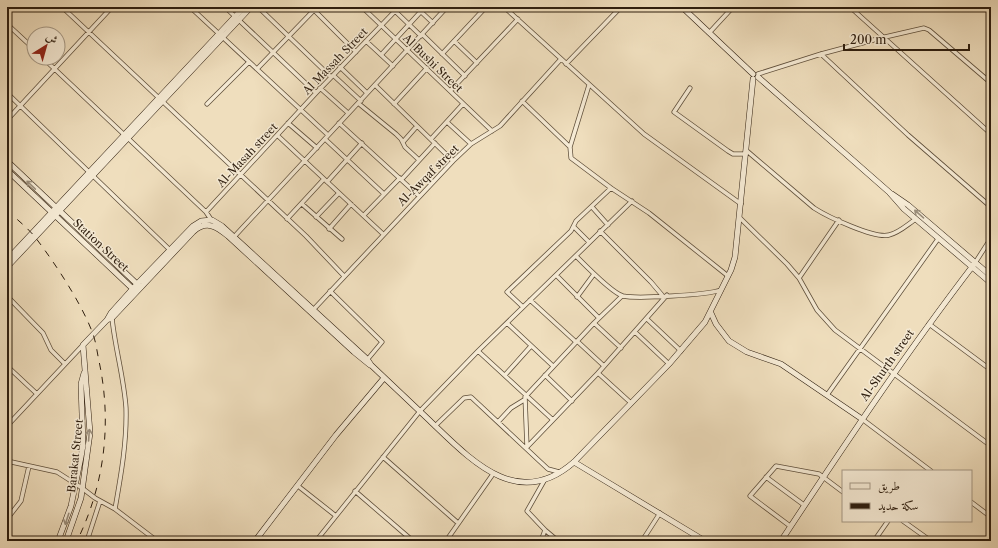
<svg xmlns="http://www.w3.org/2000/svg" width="998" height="548" font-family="'Libre Caslon Text',Amiri,serif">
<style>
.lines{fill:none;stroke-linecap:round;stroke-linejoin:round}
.street-casing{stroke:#5e4e3a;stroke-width:5}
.secondary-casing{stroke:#2e1e0f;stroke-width:6}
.street{stroke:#f5ead4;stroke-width:3.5}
.secondary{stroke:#f5ead4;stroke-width:5}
.rail{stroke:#2e1e0f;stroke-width:1;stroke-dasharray:7 7;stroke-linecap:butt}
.oneway{stroke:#9b8e7b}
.labels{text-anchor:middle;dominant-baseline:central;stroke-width:3;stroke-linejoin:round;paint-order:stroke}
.street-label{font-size:11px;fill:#2e1e0f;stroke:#f5ead4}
</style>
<rect width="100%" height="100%" fill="#efdebd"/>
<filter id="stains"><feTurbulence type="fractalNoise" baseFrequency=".005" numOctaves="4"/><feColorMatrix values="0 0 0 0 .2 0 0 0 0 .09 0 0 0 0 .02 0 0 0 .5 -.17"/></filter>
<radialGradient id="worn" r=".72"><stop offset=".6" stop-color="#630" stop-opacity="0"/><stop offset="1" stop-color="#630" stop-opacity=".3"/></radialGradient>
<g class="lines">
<defs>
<path id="street" d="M62,7L306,236L344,276
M190,7L328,135
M225,7L316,93
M258,7L331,77
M311,7L356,52
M362,7L492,131
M416,7L433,23
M504,7L644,134L741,204
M850,7L991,134
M395,11L421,36
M7,24L34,49
M709,33L733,7
M422,34L465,76
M366,41L393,66
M454,41L477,63
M442,54L486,7
M821,54L908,135L991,207
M381,55L425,7
M43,58L206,212L212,221
M566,64L621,7
M340,67L367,93
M257,69L317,7
M758,74L821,54L885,37L924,28L929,30L991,83
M333,75L361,101
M375,85L453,161
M589,85L570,147L571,158L611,188L649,213L728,276
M320,88L348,113
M690,88L674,112L728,151L733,154H746
M450,91L518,19
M7,93L170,250
M522,101L570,147
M358,103L396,134L401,139L405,147L419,160
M207,104L249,62
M394,104L427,68
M7,120L112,7
M447,122L471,144
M288,123L317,148
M339,123L419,196
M277,135L383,234
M325,139L384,194
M431,139L463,104
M403,142L417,126
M747,151L814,208C828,217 875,239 889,235C899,233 908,224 916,219
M402,179L435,143
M327,182L362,143
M302,204L342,239
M592,207L608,225
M206,212L316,93L399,7
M364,215L400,178
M316,217L339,193
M740,218L787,264L799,278L817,310L835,330L991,446
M287,219L324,179
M574,227L589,242
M329,229L351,204
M600,231L651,282L662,295
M233,238L447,7
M576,256C584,264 612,293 623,296C637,299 707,295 721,290
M975,263L991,238
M556,275L599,318
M799,278L839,220
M330,291L382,342L367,360
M7,296L43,333L51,350L65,364
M577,297L594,274
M530,300L576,342
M523,307L507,292L571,231L576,221L611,188
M313,310L453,161L471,144L500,126L561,59
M112,318C115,348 124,378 126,408C127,442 121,475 115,509
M647,319L681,351
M507,323L553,366
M594,323L621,348
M929,324L991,370
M635,332L669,364
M577,341L604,366
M478,351L553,420
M7,366L37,394
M598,373L631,403
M505,375L531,346
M545,375L572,401
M827,395L938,239
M862,419L931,471
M498,422L511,408L524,400
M7,426L83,345
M435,426L464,398L471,397L548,469L559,472
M527,447L598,373L667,295
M527,447L525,397L594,323L622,296
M383,457L458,523
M7,461L57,472L82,488L95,498L115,509L157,541
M766,477L804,505
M544,481L527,511L545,530L558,541
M298,486L336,516
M355,491L413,541
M971,502L991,517
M7,519L21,501L29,466
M903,521L931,541
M790,526L750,496L776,466L819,474L843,492
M87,541L100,501
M316,541L420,411L478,351L632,201
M446,541L493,474
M541,541L545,530
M642,541L660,513
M874,541L888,521"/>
<path id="secondary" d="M682,7L753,74
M758,77L889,192L904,209L991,283
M7,161L138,285
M7,170L134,290
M892,194L908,205L991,276
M7,260L244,7
M7,267L251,7
M711,313L716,324L729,341L747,352L781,364L862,419
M107,320L112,318L193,232C206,220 216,226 228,236L354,352L370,365
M574,462L705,541
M58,541L71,506L81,457L83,445L81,384L84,373
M66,541L81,498L90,433L83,345L107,320L111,313L137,284L193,226L201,221L212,220L222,226L367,359L371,365C390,383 409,401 428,419C470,459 517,512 574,462L669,364L705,322L731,270L735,257L753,79
M255,541L336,435L384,378
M781,541C843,447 906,353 975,263"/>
</defs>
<use href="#street" class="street-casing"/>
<use href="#secondary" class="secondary-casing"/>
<use href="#street" class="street"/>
<use href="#secondary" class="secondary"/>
<path class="rail" d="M7,210C16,219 27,227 35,237C55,263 82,304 93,334C96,342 97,352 99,361C112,422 105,484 77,541"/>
</g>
<defs><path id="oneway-shaft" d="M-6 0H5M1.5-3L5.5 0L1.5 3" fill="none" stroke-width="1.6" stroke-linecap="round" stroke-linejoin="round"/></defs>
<g class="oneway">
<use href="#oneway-shaft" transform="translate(31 185) rotate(-136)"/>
<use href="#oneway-shaft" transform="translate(919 214) rotate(-139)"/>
<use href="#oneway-shaft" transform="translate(89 435) rotate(-86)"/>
<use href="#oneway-shaft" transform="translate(67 519) rotate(108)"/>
</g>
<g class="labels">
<g class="street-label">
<text transform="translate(335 61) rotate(-46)">Al Massah Street</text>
<text transform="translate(433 63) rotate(44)">Al Bushi Street</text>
<text transform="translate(247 155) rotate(-47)">Al-Masah street</text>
<text transform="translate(428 175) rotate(-45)">Al-Awqaf street</text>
<text transform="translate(101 245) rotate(43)">Station Street</text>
<text transform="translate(887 365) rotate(-55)">Al-Shurth street</text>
<text transform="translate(75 456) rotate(-84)">Barakat Street</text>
</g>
</g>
<rect width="998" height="548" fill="none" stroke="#efdebd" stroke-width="24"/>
<rect x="8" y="8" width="982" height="532" fill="none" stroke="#2e1e0f" stroke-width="2"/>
<rect x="12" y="12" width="974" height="524" fill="none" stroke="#2e1e0f"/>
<rect x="842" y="470" width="130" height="52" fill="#f5ead4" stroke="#a59885"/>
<rect x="850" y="483" width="20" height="6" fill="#f5ead4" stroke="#a59885"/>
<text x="878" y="490" font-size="12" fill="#2e1e0f">طريق</text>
<rect x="850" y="503" width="20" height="6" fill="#2e1e0f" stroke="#a59885"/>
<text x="878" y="510" font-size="12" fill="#2e1e0f">سكة حديد</text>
<g transform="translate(46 46) rotate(37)"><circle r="19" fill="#f5ead4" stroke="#a59885"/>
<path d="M0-3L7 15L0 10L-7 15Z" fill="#8f2418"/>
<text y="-6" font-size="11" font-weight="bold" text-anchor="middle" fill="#2e1e0f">ش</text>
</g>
<path d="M844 44v6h125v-6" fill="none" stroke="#2e1e0f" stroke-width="2"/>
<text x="850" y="44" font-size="12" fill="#2e1e0f" stroke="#f5ead4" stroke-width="3" paint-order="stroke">200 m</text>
<rect width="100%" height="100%" filter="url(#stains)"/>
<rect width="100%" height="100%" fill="url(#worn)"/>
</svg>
